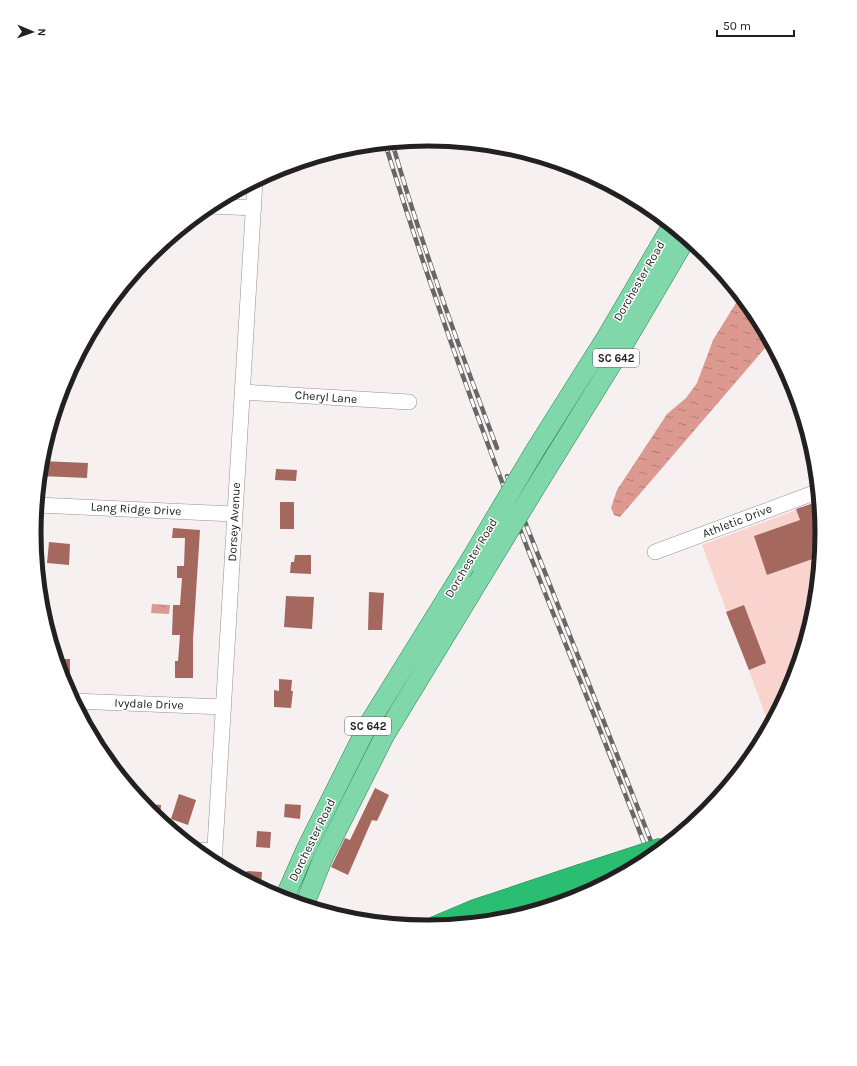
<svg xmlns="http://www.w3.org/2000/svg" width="857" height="1066" font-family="Karla,sans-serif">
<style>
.garden{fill:#f9d3cd}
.water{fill:url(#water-ripples)}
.building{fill:#a5685f}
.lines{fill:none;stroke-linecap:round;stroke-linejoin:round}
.minor-casing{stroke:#969190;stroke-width:16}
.major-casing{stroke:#288655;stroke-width:20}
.highway-casing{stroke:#288655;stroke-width:23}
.minor{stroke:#fff;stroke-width:15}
.major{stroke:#80d7aa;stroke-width:19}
.highway{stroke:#2bbd72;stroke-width:22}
.rail-casing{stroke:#696666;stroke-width:4.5}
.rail{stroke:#fff;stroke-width:3;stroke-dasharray:9;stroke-linecap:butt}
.major-bridge-casing{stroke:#288655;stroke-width:20;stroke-linecap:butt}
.highway-bridge-casing{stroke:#288655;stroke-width:23;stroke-linecap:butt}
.major-bridge{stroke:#80d7aa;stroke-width:19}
.highway-bridge{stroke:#2bbd72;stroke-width:22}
.labels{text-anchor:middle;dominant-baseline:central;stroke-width:3;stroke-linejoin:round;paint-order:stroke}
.shield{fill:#fff;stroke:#646363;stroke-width:1}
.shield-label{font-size:11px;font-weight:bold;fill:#222020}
.street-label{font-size:12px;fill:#222020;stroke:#fff}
.rim{fill:none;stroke:#222020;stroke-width:5}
</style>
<defs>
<pattern id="water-ripples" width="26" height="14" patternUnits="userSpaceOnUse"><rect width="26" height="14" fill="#db9990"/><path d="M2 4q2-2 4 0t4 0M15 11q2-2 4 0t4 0" fill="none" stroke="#b17c75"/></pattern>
</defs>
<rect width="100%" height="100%" fill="#f6f1f0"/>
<path class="garden" d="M820,501L823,533L815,610L793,684L774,720L768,722L702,545Z"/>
<path class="water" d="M741,295L757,314L771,341L620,517L614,515L611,508L617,490L667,414L686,398L697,383L713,340Z
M152,604L170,605L169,614L151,613Z"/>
<path class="building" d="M41,461L88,463L87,478L40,476Z
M276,469L297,470L296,481L275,480Z
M820,501L823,533L821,556L767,575L754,536L800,520L796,509Z
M280,502H294V529H280Z
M173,528L200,530L193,640V678H175V661H178L180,635H172L173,605H180L182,578H177V566H184L185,538H172Z
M49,542L70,544L69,565L47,563Z
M295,555H311V574L290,573L291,562H294Z
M369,592L384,593L382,630H368Z
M286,596L314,597L312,629L284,627Z
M744,605L766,663L749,670L726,612Z
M56,659H70V674H61Z
M279,679L292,680L291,691H293L291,708L274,707V690L279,691Z
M375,788L389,795L377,821L372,820L348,875L331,867L345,838L350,840Z
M179,794L196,800L188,825L171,819Z
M147,804L161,805L160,821L147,809Z
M285,804L301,805L300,819L284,817Z
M257,831L271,832L270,848L256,847Z
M247,871L262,872L261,889L246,881Z"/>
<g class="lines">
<defs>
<path id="minor" d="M209,206L254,208
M243,392L409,402
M37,505L234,514
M655,552L819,491
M73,701L224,707
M196,850L215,851
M214,863L255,181"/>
<path id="major" d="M534,452L607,336L672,225
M542,477L623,346L687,237
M284,899L306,849L368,725L469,562
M304,906L323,858L385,735L478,582"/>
<path id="highway" d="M436,927L474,911L579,876"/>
</defs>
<use href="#minor" class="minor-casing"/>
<use href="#major" class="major-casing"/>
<use href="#highway" class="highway-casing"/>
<use href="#minor" class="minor"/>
<use href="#major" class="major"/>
<use href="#highway" class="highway"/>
<defs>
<path id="rail" d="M392,142C422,246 459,347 497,448
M385,143C431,293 485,441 543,588C579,678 616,768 650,859
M507,476L656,854"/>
</defs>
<use href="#rail" class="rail-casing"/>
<use href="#rail" class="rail"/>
<defs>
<path id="major-bridge" d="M469,562L534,452
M478,582L542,477"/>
<path id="highway-bridge" d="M579,876L662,849"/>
</defs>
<use href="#major-bridge" class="major-bridge-casing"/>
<use href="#highway-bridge" class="highway-bridge-casing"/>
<use href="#major-bridge" class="major-bridge"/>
<use href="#highway-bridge" class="highway-bridge"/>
</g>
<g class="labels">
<g class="shield">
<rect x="593" y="349" width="46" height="18" rx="3"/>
<rect x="345" y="717" width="46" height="18" rx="3"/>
</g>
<g class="shield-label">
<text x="616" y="358">SC 642</text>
<text x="368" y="726">SC 642</text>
</g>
<g class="street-label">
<text transform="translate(639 281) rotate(-60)">Dorchester Road</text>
<text transform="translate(326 397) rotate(4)">Cheryl Lane</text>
<text transform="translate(136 509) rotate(3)">Lang Ridge Drive</text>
<text transform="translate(737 521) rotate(-21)">Athletic Drive</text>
<text transform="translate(234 522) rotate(-87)">Dorsey Avenue</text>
<text transform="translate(471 558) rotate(-59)">Dorchester Road</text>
<text transform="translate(149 704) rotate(2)">Ivydale Drive</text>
<text transform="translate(312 840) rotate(-64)">Dorchester Road</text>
</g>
</g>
<path d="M0 0H857V1066H0ZM41 533a387 387 0 1 1 774 0a387 387 0 1 1-774 0Z" fill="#fff" fill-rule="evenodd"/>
<path class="rim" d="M41 533a387 387 0 1 1 774 0a387 387 0 1 1-774 0Z"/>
<g transform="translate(32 32) rotate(92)" stroke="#ffffff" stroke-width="3" paint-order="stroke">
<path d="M0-3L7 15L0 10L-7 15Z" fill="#222020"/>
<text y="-6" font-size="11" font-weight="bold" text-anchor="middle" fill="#222020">N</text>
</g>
<path d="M717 30v6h77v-6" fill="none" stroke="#222020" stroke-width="2"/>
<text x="723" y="30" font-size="12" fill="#222020" stroke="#ffffff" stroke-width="3" paint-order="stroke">50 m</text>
</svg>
